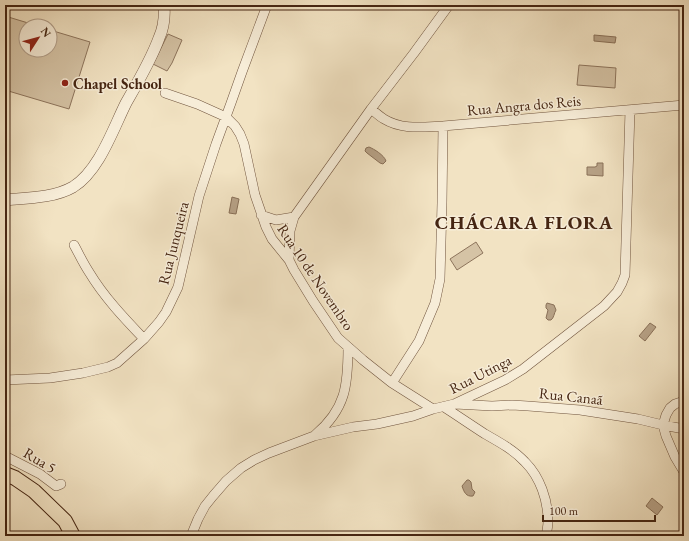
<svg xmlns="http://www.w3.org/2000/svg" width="689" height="541" font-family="'EB Garamond',serif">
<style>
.green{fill:#d5c3a5;stroke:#8d745c}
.water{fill:#b7a287;stroke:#897058}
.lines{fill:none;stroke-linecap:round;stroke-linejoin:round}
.minor-casing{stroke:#70543e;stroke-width:10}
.tertiary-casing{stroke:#70543e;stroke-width:12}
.primary-casing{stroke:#452512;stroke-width:16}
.minor{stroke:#f7edd8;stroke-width:9}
.tertiary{stroke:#f7edd8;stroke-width:11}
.primary{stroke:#f2e3c3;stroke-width:14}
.poi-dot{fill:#8f2418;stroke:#f7edd8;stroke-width:1.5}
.labels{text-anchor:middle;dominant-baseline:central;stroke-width:3;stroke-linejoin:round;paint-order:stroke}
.poi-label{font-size:15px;font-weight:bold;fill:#452512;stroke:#f7edd8;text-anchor:start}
.street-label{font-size:15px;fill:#452512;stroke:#f7edd8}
.district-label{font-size:19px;font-weight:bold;letter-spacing:1px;fill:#452512;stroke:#f7edd8}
</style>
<rect width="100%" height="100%" fill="#f2e3c3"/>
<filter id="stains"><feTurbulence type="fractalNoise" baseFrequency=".005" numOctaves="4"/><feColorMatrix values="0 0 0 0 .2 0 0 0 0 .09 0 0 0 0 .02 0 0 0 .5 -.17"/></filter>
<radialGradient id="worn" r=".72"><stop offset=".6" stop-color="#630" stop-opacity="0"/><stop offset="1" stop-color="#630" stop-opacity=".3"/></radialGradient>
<path class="green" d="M5,16L38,26H26V50H50V30L90,42L69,109L5,90Z
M168,34L182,40L172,63L167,71L153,64Z
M579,65L616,68L615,88L577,85Z
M476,242L483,253L457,270L450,259Z"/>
<path class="water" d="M594,35L616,37L615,43L594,41Z
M369,147C374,149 384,155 386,161L383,164L380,163L367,153L365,151L366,148Z
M597,163H603V176L587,175V167H595L597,166Z
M232,197L239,199L236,214L229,213Z
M547,303L554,305L556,310C554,313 554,318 551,320H548L546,318L548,310L546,308V305Z
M650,323L656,327L645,341L639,336Z
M467,480H469L471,482L472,489L475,492L473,496C466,497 464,492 462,486Z
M652,498L663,507L657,515L646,506Z"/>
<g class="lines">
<defs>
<path id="minor" d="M165,93L197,104L226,117L235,126L240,134L244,144L255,195L266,227L272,239L289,260L294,270L313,301L338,338L363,360L392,383L433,409
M371,109C375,112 379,116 384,119C402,130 422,127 443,126L684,105
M261,215L276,220L294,217
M74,245C79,254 83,263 89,272C104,297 124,318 144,339
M289,260L290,231L294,217L371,109L414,53L449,5
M5,380L50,378L83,373L108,367L117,363L144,339L159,322L166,312L178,287L199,196L216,144L231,103L242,72L267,5
M392,383L419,341L435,303L440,279L442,203L443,126
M684,401L675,404L670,408L666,415L663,425L666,436L675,457L684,472
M455,404L492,406L512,405L528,406L580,410L638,419L663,425L684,429
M444,407C458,416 471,425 485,434C499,442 514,450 525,462C540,477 548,500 548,521C548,526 547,531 546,536
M315,435C346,409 348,385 348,347
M5,456L40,474L56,486L61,484
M191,536L198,519L205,506L213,496L226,481L241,468L254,460L269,453L314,436L353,427L377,424L413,416L433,409L454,404L505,380L523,369L604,306L617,292L622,283L625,275L630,110"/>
<path id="tertiary" d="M5,200C27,198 54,198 73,187C99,171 113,129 126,103C138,82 151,60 159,38C164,27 165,17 164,5"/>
<path id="primary" d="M5,474L15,478L34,491L65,521L73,536"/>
</defs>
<use href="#minor" class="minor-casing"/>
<use href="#tertiary" class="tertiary-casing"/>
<use href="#primary" class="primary-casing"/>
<use href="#minor" class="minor"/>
<use href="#tertiary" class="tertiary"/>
<use href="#primary" class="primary"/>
</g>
<circle class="poi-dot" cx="65" cy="83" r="4"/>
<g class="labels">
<g class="poi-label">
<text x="73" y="83">Chapel School</text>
</g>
<g class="street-label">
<text transform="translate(524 105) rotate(-5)">Rua Angra dos Reis</text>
<text transform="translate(173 243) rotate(-76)">Rua Junqueira</text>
<text transform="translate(316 277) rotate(56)">Rua 10 de Novembro</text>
<text transform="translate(480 374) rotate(-27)">Rua Utinga</text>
<text transform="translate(571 396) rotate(6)">Rua Canaã</text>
<text transform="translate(40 460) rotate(31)">Rua 5</text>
</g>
<g class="district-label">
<text x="524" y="222">CHÁCARA FLORA</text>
</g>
</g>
<rect width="689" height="541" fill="none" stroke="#f2e3c3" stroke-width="20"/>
<rect x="6" y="6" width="677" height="529" fill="none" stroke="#452512" stroke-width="2"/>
<rect x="10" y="10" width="669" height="521" fill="none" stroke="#452512"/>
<g transform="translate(38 38) rotate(54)"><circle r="19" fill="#f7edd8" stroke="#b09d89"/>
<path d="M0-3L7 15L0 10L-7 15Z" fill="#8f2418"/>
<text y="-6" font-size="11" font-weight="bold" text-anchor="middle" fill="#452512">N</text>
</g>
<path d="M543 515v6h112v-6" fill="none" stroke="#452512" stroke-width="2"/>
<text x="549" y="515" font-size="12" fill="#452512" stroke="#f7edd8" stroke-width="3" paint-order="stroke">100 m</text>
<rect width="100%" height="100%" filter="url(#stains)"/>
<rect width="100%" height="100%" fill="url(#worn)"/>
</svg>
